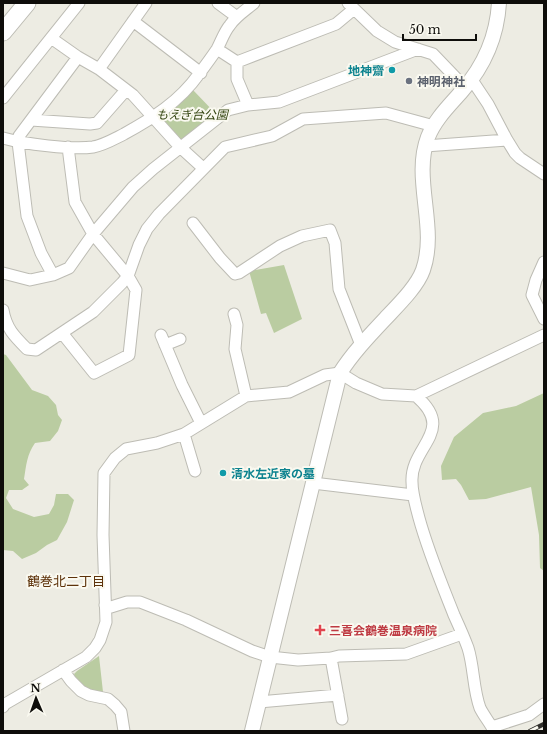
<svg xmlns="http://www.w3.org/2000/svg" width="547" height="734" font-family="'Libre Baskerville','Noto Sans JP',serif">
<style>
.green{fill:#bacca1}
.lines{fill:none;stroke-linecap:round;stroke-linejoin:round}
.minor-casing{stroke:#bdbcb4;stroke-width:13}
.major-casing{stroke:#bdbcb4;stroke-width:16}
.highway-casing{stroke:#bdbcb4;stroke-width:19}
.minor{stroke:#fff;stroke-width:11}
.major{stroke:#fff;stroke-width:14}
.highway{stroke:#fff;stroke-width:17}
.rail-casing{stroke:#31302c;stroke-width:4.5}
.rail{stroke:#faf9f0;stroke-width:3;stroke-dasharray:9;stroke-linecap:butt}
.culture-dot{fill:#0f9aa8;stroke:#faf9f0;stroke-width:1.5}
.worship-dot{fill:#6b7280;stroke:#faf9f0;stroke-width:1.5}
.health-dot{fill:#e0444e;stroke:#faf9f0;stroke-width:1.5}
.labels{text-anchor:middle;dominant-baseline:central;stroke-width:4;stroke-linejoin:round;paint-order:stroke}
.culture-label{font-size:12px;font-weight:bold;fill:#0d838f;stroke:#faf9f0;text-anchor:end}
.worship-label{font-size:12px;font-weight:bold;fill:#5b616d;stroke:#faf9f0;text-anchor:start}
.park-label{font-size:12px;font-style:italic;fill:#334510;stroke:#faf9f0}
.health-label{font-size:12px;font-weight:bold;fill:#be3a42;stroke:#faf9f0;text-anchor:start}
.neighbourhood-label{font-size:13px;fill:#5d320a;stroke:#faf9f0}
</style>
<rect width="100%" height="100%" fill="#edece3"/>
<path class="green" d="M193,90L217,115L186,140L178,141L161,122V117Z
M284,265L302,319L274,333L266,313L261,314L249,271Z
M3,354L6,355L32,390L48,396L56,405L58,415L62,420L58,431L50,441L35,443C27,454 26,466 24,479L29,485L22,490H9L6,498L13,509L34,517L49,514L54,505L56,494H68L74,500L67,522L57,540L47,545L36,553L22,559L13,551L3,550Z
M544,393V571L540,568L539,535L531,487L486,499L469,500L461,485L456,479L442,480L441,466L454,437L483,413L516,406Z
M99,656L103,692C92,691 77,687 74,674L77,671Z"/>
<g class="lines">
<defs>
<path id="minor" d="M218,3L237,17
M348,3L377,31L395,42L433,54L457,79L463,90
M133,21L201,73
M51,38L78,57L99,69L133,95L180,147L203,168
M217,49L237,62V79L248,105
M237,62L336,24L354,9
M99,69L146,3
M472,80L488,104L507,140L515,153L520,158L544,174
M3,98L79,3
M31,120L90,124L97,123L126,90
M3,138C24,144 72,150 93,147C104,145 114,139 124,134C153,118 179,102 199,74C205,66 211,58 217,49C221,42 224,32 230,25C236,16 246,10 254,3
M425,146L507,140
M193,223L220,258L235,274L239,273L280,246L302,236L330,230L335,243L339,289L361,345
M544,262L536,280L532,295L544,319
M3,273L30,280L53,275L69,268L93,234L133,187L153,169L228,110L248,105L279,102L418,49
M53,275L41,253L27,216L18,142L19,136L78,57
M3,310C6,328 14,336 27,349L36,350L93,312L122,283L128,276L139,245L147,229L159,214L225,147L272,136L303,119L386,113L434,126
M234,314L237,325L235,349L246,396
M62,333L94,373L129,355L136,290L128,276L93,234L75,202L68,147
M161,335L182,385L201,423
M165,345L180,339
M416,396L544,335
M184,434L195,471
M313,483L413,495
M105,605L111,607L127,602H140L186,620L252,651L270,657L298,660L331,658L339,656L406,654L462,634
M331,658L342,719
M63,670L71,681L81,691L89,695L108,699L115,705L121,712L124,731
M259,702L338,695
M3,707L5,704L86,657L95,648L100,640L106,622L103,535L104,473L115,458L126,449L157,443L184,434L246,396L289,392L325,375L340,373L356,383L382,394L416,396C457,431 410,446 412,482C412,494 416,506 419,518C428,551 441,582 454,615C459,626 464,637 468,648C474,667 473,689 480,708C484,716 490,723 494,731
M492,727L529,715L544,704"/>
<path id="major" d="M252,731L340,373C352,354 368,337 384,320C397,306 417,287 423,270C438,227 412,179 428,137C435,119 450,105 462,91C484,66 497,36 499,3"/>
<path id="highway" d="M3,32L27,3"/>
</defs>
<use href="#minor" class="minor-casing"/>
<use href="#major" class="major-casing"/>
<use href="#highway" class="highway-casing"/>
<use href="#minor" class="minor"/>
<use href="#major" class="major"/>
<use href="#highway" class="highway"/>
<defs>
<path id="rail" d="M530,731L544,724"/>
</defs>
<use href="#rail" class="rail-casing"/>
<use href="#rail" class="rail"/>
</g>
<g class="culture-dot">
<circle cx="392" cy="70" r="4"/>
<circle cx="223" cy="473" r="4"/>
</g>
<circle class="worship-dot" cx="409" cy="81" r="4"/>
<path class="health-dot" d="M318 624h4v4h4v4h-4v4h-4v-4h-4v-4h4z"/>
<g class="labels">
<g class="culture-label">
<text x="384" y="70">地神齋</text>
<text x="231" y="473" text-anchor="start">清水左近家の墓</text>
</g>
<g class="worship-label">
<text x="417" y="81">神明神社</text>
</g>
<g class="park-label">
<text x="192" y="114">もえぎ台公園</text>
</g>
<g class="health-label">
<text x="329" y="630">三喜会鶴巻温泉病院</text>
</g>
<g class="neighbourhood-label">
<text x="66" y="581">鶴巻北二丁目</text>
</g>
</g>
<rect width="547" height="734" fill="none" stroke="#0e0d0a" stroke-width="8"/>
<g transform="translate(36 698) rotate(358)" stroke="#faf9f0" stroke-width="3" paint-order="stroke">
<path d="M0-3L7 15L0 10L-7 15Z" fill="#0e0d0a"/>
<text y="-6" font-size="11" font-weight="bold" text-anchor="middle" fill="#0e0d0a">N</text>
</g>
<path d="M403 34v6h73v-6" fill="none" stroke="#0e0d0a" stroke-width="2"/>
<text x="409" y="34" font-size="12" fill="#0e0d0a" stroke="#faf9f0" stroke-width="3" paint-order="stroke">50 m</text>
</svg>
